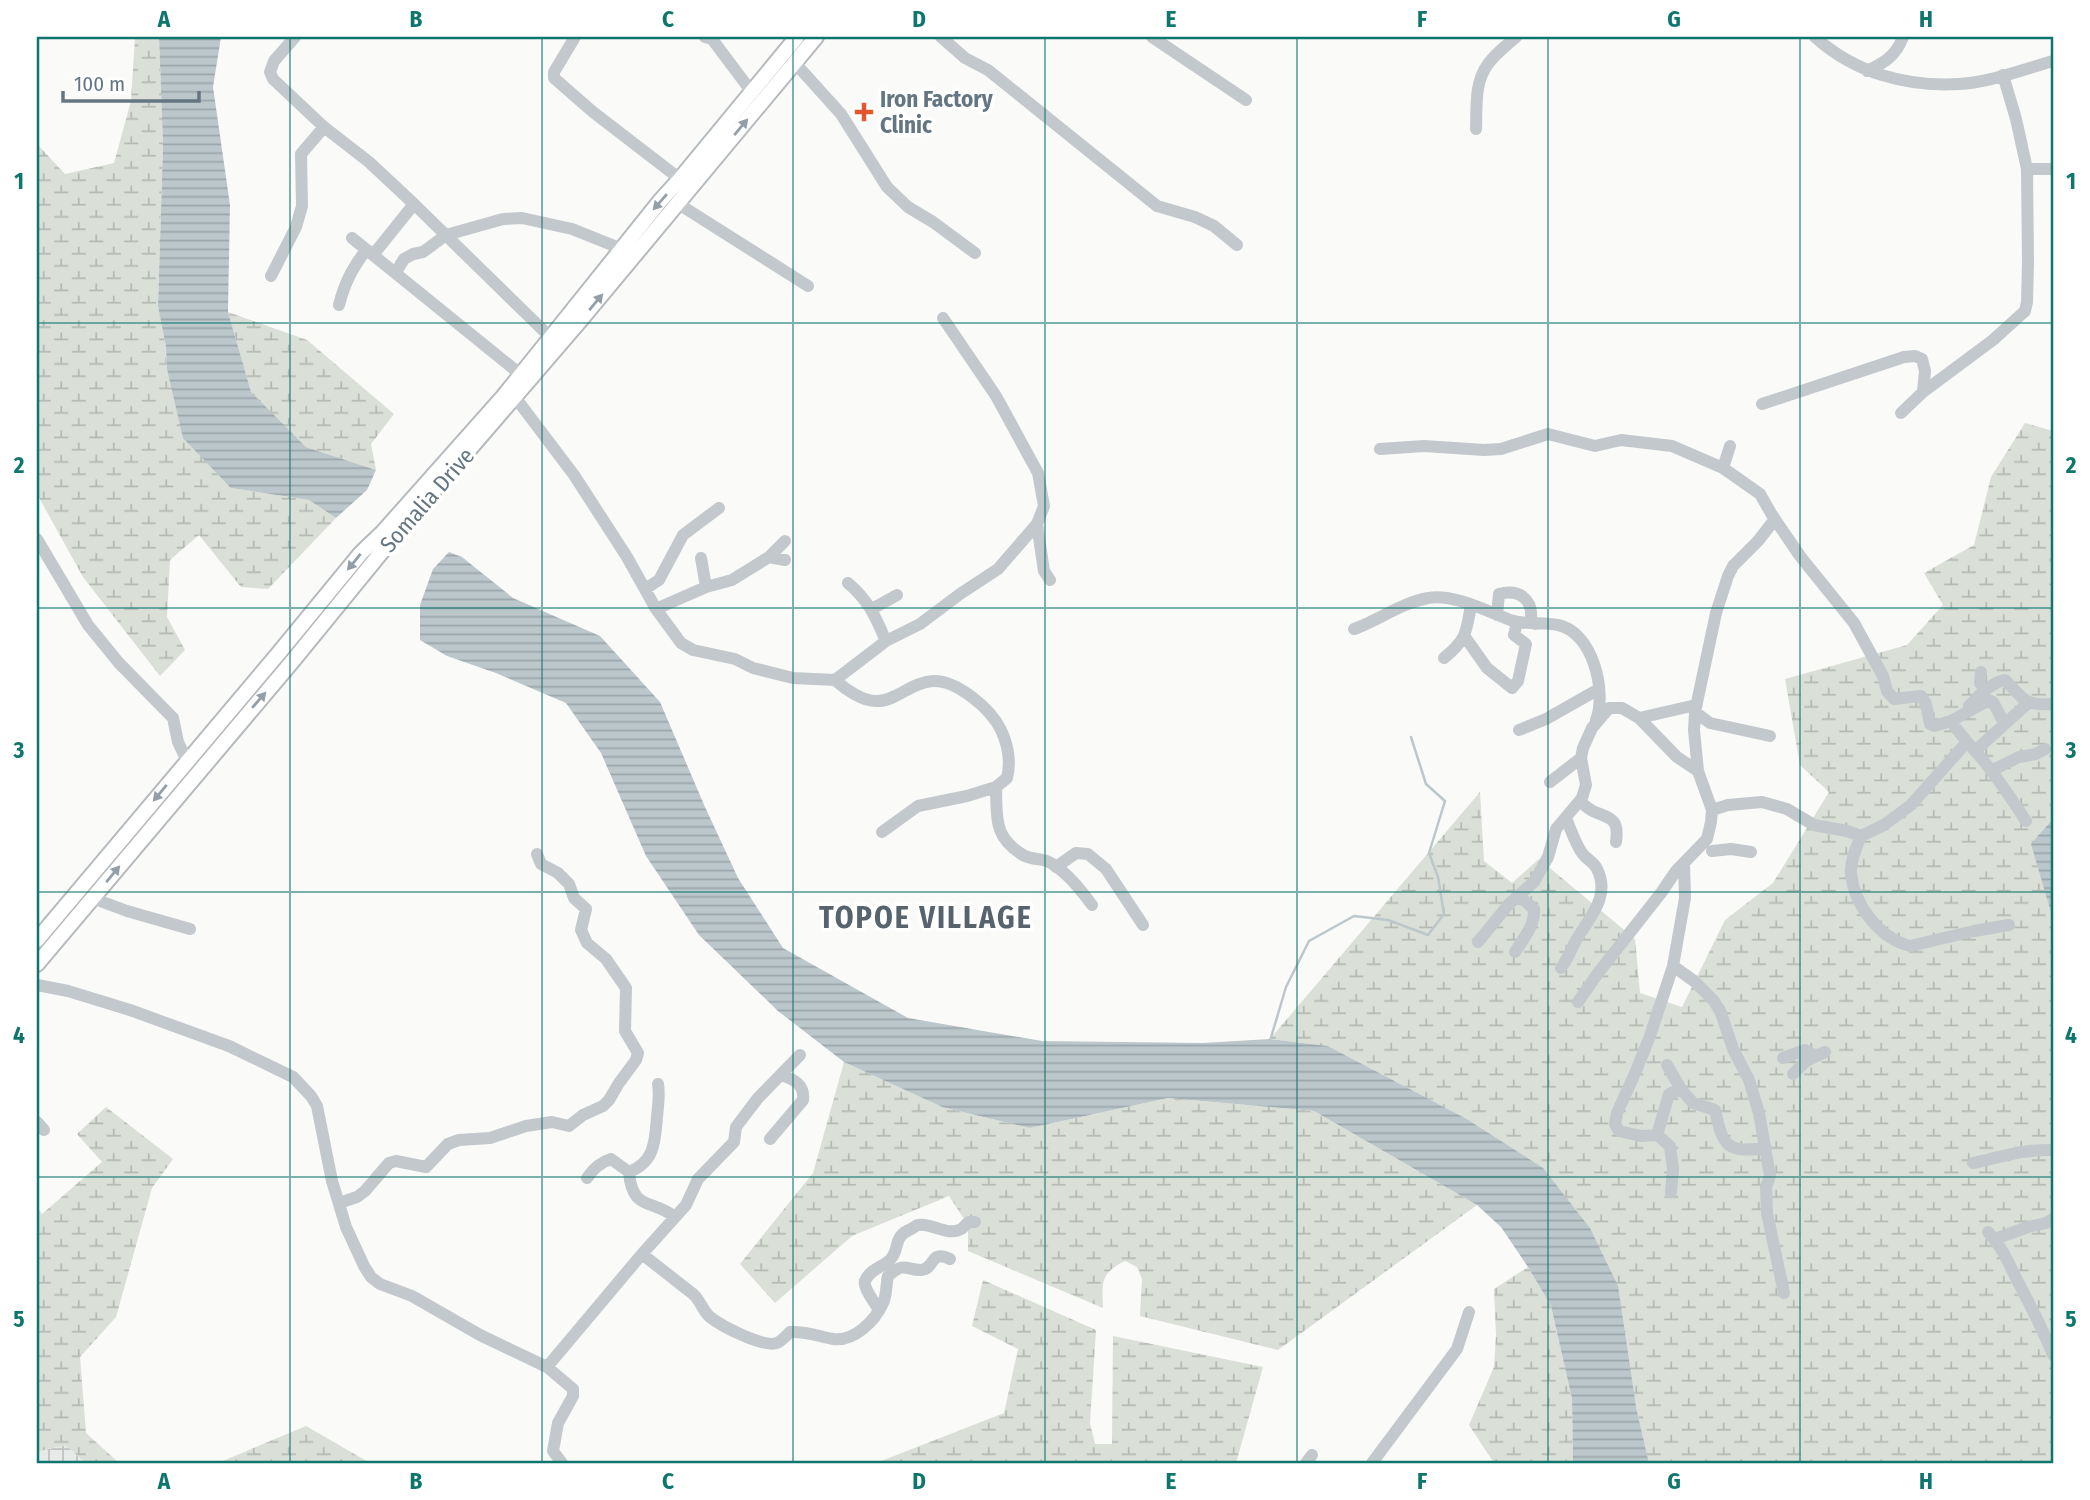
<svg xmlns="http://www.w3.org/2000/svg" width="2090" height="1500" font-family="'Fira Sans Condensed',sans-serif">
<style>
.industrial{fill:url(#industrial-grid)}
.wetland{fill:url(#wetland-marsh)}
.water{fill:url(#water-rules)}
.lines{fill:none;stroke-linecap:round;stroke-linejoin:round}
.stream{stroke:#bbc7cb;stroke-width:2.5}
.major-casing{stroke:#b5babe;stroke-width:18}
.minor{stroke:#c3c8cc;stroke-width:12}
.major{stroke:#fff;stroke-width:14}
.oneway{fill:#939fa8}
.grid{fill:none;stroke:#0f766e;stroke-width:2;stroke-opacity:0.55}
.poi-dot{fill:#e4572e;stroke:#fff;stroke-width:2.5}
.labels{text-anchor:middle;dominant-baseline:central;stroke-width:7;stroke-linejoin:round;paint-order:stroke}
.poi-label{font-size:23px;font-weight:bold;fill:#657683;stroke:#fff;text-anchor:start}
.street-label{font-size:23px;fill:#657683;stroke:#fff}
.district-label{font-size:30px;font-weight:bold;letter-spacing:2px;fill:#57646e;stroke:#fff}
.neatline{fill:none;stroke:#0f766e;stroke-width:2.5}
.grid-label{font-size:23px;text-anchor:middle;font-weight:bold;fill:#0f766e}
</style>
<defs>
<pattern id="industrial-grid" width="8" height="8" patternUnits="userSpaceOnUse" patternTransform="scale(1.75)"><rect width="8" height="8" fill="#e8e9e9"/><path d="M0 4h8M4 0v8" fill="none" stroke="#c0c1c2"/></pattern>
<pattern id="wetland-marsh" width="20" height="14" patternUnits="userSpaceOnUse" patternTransform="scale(1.75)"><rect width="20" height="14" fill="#dadfd7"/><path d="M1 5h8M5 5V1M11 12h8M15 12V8" fill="none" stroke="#b4b9b4"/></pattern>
<pattern id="water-rules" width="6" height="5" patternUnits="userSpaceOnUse" patternTransform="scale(1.75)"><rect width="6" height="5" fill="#bbc7cb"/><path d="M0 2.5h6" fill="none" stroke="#9ca6aa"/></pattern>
</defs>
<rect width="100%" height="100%" fill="#fafaf8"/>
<path class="industrial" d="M65,1445L86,1463H37V1452Z"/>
<path class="wetland" d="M135,37H159L163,145L158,306L166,347L167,369L231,488L309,500L336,518L268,589L241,587L199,535L170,560L167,617L185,650L160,676L83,577L37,494V144L65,174L114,163L131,101Z
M228,312L307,340L394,414L371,444L376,470L306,447L251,393Z
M2025,423L2053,431V1463H1649L1636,1407L1465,1118L1328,1046L1270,1039L1480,792L1484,861L1512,883L1539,859L1635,939L1640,993L1682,1007L1725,920L1773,883L1829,792L1800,765L1785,679L1907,645L1943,605L1924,573L1974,545L1991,477Z
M844,1062L942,1107L1030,1128L1168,1098L1314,1111L1477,1205L1278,1350L1140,1316L1142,1279L1137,1267L1125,1261C1100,1273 1102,1283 1103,1308L968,1251V1225L949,1196L852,1236L775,1303L740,1264L813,1173Z
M106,1107L173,1159L152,1188L116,1317L80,1357L86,1433L119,1463H86L65,1445L37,1452V1207L42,1214L102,1162L77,1134Z
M1528,1267L1551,1306L1572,1399L1573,1463H1494L1469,1425L1494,1367L1496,1335L1494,1289Z
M983,1280L1096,1330L1090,1423L1095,1444H1112L1113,1336L1263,1367L1236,1463H876L1004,1413L1018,1349L972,1326Z
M306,1426L370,1463H218Z"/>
<path class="water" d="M159,37H221L213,87L230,205L228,312L251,392L306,447L376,470L367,490L336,518L309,500L231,488L183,438L167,369L166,347L158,306L163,145Z
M449,552L462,557L513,598L600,636L660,702L705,807L738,878L783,948L908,1018L1042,1041L1202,1043L1270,1039L1328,1046L1465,1118L1543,1168L1590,1228L1618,1286L1636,1407L1649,1463H1573L1572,1399L1551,1306L1528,1267L1501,1227L1477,1205L1314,1111L1168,1098L1030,1128L942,1107L844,1062L778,1011L699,935L646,856L601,753L566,703L496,673L447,656L420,640V605L433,569Z
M2053,819V919L2031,844Z"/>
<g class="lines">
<path class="stream" d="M1270,1041L1286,987L1309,941L1354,916L1388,920L1428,935L1444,914L1438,877L1429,853L1445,801L1426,784L1411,737"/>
<defs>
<path id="major" d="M37,940L278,654L361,553L383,532L503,397L661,200L680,179L797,37
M37,964L291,663L393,538L579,322L816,37"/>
</defs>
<use href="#major" class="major-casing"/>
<path class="minor" d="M295,37L274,61L270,72L273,79L324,127L369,162L414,204L550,337
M575,37L554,72V78L593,112L680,179
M705,37L712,39L751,91
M941,37L965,58L988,70L1157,206L1195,217L1214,226L1237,245
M1152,37L1246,100
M1815,37C1855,73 1906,87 1959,84C1988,83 2025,69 2053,61
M795,63L841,114L887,187L908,207L933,222L975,253
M1867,71C1884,63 1896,56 1903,37
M1476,129C1477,107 1474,83 1488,64C1495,54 1507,45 1516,37
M2027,169H2053
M677,203L808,286
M352,238L520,374
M373,255L414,204
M396,272L404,259L413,254L423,252L446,235L503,219L522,218L572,229L622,249
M271,276L296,227L302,206L301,154L324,127
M339,305C345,282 352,269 366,250
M515,397L574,475L627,557L656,609L681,643L693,650L735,659L753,668L793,678L835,680C845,689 863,702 878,701C896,701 912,682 933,681C957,680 991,709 1001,730C1008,745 1011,762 1007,778L996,787L967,796L918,806L882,832
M1762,404L1904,357L1915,356L1922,359L1925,371L1923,392
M1901,413L1923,392L1993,340L2025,311L2027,302L2028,263L2027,169L2016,119L2003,75
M1380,449L1424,446L1484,450L1501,449L1548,434L1595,446L1621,440L1672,446L1723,468L1760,494L1772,515L1800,556L1854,623L1883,676L1887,691L1894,699L1921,696L1926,704L1930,724L1934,726L1951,721L1989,700L1993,702L2004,723
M1723,468L1730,446
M1037,524L1044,571L1050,580
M37,539L88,625L119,663L173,718L178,742L187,761
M769,557L785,541
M701,558L706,587
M848,583C869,601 875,616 886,641
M645,589L659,580L683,535L719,508
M656,609L706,587L732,580L769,557L785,560
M872,609L897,595
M1497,615L1499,594C1518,589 1533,598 1531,619L1535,624
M1354,629C1379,620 1401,603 1428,598C1452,593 1487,611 1510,620C1526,625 1542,622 1558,625C1593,632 1607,692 1596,720
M1465,637L1487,668L1512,688L1518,681L1526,644L1514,635L1517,622
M1444,658C1467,639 1466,633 1471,605
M1981,672L1980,683L1985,690
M835,680L886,641L920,624L960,594L998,569L1037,524L1044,506L1038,473L996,396L943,318
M1969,706C1978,696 1992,682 2005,680C2024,700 2025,706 2053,704
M1695,712L1710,723L1770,736
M1639,718L1696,705
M1951,721C1959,733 1967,742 1976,752C1995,773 2011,798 2026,821
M1519,730L1546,719L1599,689
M1975,751L2028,703
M1698,771L1694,730L1695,712L1716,613L1728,576L1733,566L1758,541L1775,519
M1991,771L2019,757L2036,754L2045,749
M1550,782L1581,758
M996,787C997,817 993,837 1023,855C1031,860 1041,858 1049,862C1067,872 1080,889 1092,905
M1580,801C1584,805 1589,810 1595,812C1613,819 1619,820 1616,842
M1712,810L1728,805L1762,802L1787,809L1814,825L1847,831L1861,836L1884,825L1911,805L1966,743
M1861,836C1857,846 1850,861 1851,873C1854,905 1879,938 1910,946L1974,931L2009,925
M1712,851L1731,849L1751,852
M1684,863L1685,898L1673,966L1694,981L1714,1001L1721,1013L1733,1049L1749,1080L1759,1113L1770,1176L1766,1187L1767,1213L1784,1293
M1056,867L1076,853L1088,854L1106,869L1143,925
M92,898L127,911L190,929
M1478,942L1509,904L1534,882L1548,857L1556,829L1582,798L1586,785L1581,758L1583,748L1592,728L1609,708H1622L1639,718L1677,757L1698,771L1712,810L1711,822L1707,839L1676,871L1661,893L1598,973L1578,1002
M1515,952C1524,938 1535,925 1534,909L1525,901L1517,898
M1561,968C1567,960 1570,953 1574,944C1586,921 1612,898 1597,869C1594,862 1587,860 1582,853C1575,843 1571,830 1566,818
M37,985L68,991L130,1010L229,1046L293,1077L311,1096L317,1106L332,1181L346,1227L364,1266L371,1277L380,1284L412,1296L480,1335L547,1367L573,1389V1396L558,1423L553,1451L562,1463
M1783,1058L1805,1050L1815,1056
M1667,1065L1681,1089L1669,1094L1657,1135L1641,1136L1619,1131L1615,1124L1617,1113L1636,1071L1650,1036L1673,966
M1793,1074L1806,1061L1825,1052
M1681,1089L1693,1103L1715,1110C1723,1147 1727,1153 1766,1148
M37,1122L44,1130
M1657,1135L1670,1146L1673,1169L1671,1192
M770,1139L803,1100C805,1085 794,1079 781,1075
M1973,1163C2001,1157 2024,1149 2053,1150
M629,1172C655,1162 655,1141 657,1117C658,1105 660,1096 658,1084
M587,1178C593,1169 601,1162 611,1159L629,1172C632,1211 652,1199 675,1217
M339,1203L357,1197L365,1191L389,1163L396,1161L426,1167L448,1144L459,1140L490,1138L526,1126L552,1122L569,1126L583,1115L603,1106L609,1100L619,1083L636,1060L638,1053L625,1031L626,988L606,959L587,943L581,930L586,909L574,898L569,884L558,873L541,864L537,854
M1988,1232C2002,1246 2008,1262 2017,1280C2030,1305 2043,1329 2053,1355
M1995,1239L2028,1227L2046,1223L2053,1219
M642,1254L693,1294C701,1301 702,1310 710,1317C721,1326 764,1348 777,1343C782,1341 786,1336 790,1332C805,1331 818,1336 833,1339C854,1342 875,1321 883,1303C887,1295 886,1284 888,1276C905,1261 905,1270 921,1270C936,1269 929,1249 950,1259
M879,1310C875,1303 863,1288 865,1281C869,1270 882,1267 890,1260C901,1248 892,1238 909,1230C912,1229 915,1226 918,1225C931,1222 948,1237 961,1229C964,1228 965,1224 969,1222H975
M547,1367L642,1254L686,1205L698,1179L734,1142L736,1127L739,1123L758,1098L800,1055
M1306,1463L1312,1455
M1372,1463L1457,1349L1469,1312"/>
<use href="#major" class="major"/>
</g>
<defs><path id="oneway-solid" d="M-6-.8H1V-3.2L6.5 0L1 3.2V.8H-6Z" transform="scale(1.75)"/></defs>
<g class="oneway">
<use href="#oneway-solid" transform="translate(741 127) rotate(-50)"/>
<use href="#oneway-solid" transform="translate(660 202) rotate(131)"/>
<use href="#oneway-solid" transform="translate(596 302) rotate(-50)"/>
<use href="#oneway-solid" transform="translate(354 562) rotate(129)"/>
<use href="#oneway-solid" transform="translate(259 700) rotate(-49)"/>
<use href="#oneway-solid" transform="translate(160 793) rotate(130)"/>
<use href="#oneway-solid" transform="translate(113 874) rotate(-50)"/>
</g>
<path class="grid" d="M290,37V1463M542,37V1463M793,37V1463M1045,37V1463M1297,37V1463M1548,37V1463M1800,37V1463M37,323H2053M37,608H2053M37,892H2053M37,1177H2053"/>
<path class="poi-dot" d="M860.5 101.5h7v7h7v7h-7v7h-7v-7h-7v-7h7z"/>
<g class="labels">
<g class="poi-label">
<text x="880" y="99">Iron Factory<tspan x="880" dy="26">Clinic</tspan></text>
</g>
<g class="street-label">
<text transform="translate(427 500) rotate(-49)">Somalia Drive</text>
</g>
<g class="district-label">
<text x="926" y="918">TOPOE VILLAGE</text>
</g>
</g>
<rect width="2090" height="1500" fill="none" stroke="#ffffff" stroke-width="77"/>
<path d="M63 91v10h136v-10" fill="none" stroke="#657683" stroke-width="3.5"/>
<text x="74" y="91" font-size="21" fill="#657683" stroke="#ffffff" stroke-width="5" paint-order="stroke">100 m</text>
<rect x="38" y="38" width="2014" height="1424" class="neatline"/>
<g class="grid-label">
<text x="164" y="27">A</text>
<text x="416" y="27">B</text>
<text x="668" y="27">C</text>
<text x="919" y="27">D</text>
<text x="1171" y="27">E</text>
<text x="1422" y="27">F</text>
<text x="1674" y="27">G</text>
<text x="1926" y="27">H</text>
<text x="19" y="189">1</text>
<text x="2071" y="189">1</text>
<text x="19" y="473">2</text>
<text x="2071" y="473">2</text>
<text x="19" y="758">3</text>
<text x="2071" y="758">3</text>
<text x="19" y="1043">4</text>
<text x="2071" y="1043">4</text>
<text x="19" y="1327">5</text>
<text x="2071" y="1327">5</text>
<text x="164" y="1489">A</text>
<text x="416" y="1489">B</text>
<text x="668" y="1489">C</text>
<text x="919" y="1489">D</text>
<text x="1171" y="1489">E</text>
<text x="1422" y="1489">F</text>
<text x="1674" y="1489">G</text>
<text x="1926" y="1489">H</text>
</g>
</svg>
